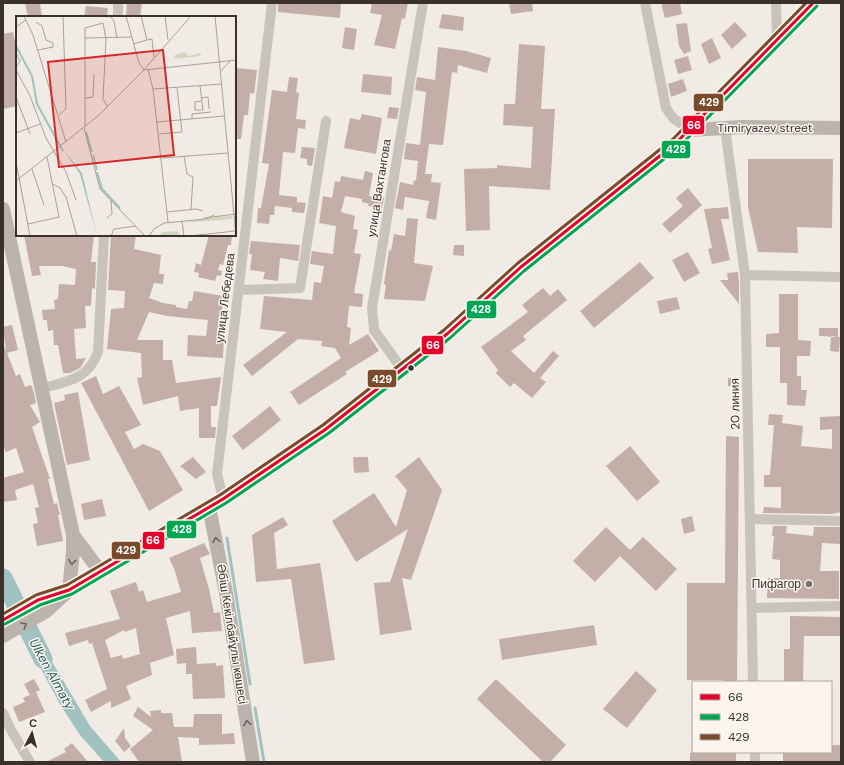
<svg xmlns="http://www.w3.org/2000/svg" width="844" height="765" font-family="'DM Sans',sans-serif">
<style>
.water{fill:#a1c2c1}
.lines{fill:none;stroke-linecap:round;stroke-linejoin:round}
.stream{stroke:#a1c2c1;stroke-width:3}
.river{stroke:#a1c2c1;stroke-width:19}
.building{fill:#c3afa7;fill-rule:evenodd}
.street{stroke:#c9c3be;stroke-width:10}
.secondary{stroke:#bab3ae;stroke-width:14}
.bus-1-casing{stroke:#fbf5ee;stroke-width:6}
.bus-2-casing{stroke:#fbf5ee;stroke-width:6}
.bus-3-casing{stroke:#fbf5ee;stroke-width:6}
.bus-1{stroke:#e4002b;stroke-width:3}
.bus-2{stroke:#00a651;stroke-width:3}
.bus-3{stroke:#7a4b2a;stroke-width:3}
.oneway{stroke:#6e645f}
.bus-dot{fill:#3b302b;stroke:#fbf5ee;stroke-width:1.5}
.poi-dot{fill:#7a716c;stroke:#fbf5ee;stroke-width:1.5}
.labels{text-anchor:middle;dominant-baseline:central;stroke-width:3;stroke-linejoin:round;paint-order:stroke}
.street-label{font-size:12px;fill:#3b302b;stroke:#fbf5ee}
.poi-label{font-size:12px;fill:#3b302b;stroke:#fbf5ee;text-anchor:end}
.water-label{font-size:13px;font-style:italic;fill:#1f5a5e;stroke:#fbf5ee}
.inset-river{fill:none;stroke:#a1c2c1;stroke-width:2}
.inset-road{fill:none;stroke:#a8a09b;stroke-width:1}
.view{fill:#d62828;fill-opacity:0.15;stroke:#d62828;stroke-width:2}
.inset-edge{fill:none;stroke:#3b302b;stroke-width:2}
.line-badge{stroke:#fbf5ee;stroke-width:1.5}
.badge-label{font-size:11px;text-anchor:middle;font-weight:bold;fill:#fff}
</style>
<rect width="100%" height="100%" fill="#f0ebe5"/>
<path class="water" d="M35,633L90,726L121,762H104L80,735L61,706L25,639Z"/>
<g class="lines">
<path class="stream" d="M227,538L250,684
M255,708L264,762"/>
<path class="river" d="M3,578L43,659"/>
</g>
<path class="building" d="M25,3H40L42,17H28Z
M127,3H142L140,17L126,15Z
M278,3H341L340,18L278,12Z
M372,3H408L405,19L402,18L395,49L374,45L382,15L370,13Z
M509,3H532L533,11L511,14Z
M661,3H680L682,14L665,18Z
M86,6L108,8L107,17H84Z
M442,14L464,17L463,31L439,28Z
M735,22L747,35L732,49L721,35Z
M687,23L691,51L684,54L679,46L676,24Z
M345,27L357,29L354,50L342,48Z
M13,32L17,51V106L3,109V34Z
M712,38L721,58L709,64L701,44Z
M519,44L545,46L541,109H555L550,190L489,186L490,230L466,231L464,169L497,168V165L531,168L533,127L503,125L504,104H515Z
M438,47L466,51L491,58L487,73L458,65L457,73L452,72L443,145L429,144L425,174H432L431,182L441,183L436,220L426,218L429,201L405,197L403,210L395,208L400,182L413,185L414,180L416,181L418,161L404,159L406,143L420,145L426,92L415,90L417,77L435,80Z
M688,56L692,70L678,74L674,60Z
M235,68L257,70L254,94L250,93L248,115H244L241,139H235Z
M363,74L392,77L391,95L361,92Z
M289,77L298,78L296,92L299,93L296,119L306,120L305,129L298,128L295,153L283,152L279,195L297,197V202L306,203L304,213L292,212V208L275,206L274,215H270L269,224L257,223L258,208H261L269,164L262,163L272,90L287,92Z
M683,79L687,91L671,97L668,84Z
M389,107L399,108L397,119L387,118Z
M362,114L382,118L376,154L344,148L350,118L360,120Z
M302,147L315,148L312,166L307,165V159L300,158Z
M748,159H833L832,228L797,227L798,253L758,252L748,207Z
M365,171L373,173L369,196L384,198L382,208L368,206L369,204L362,202V199L345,196L341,212L355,216L353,229L358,230L354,253L361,254L354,293L363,294L362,307L349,306L347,327L351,328L349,345L368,334L379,351L345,372L347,374L299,405L290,392L341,358L335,348L321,346L322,341L298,339L252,376L243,365L287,332L260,329L264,296L312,300L314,282L321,283L324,266L310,264L312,251L333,254L336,226L319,223L323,196L332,198L335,181L340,182L341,176L363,180Z
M688,188L702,205L670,233L662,224L683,206L676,198Z
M728,207L729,219H721L730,260L712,264L708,249L712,248L704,209Z
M407,218L418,219L414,263L433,266L425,301L384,299L386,285L384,284L389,250L391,251L394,234L405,236Z
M24,235H94L91,262H96L95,289L92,288L91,306H85L86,328L74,329L76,359L86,358L80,368L70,373H63L58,345H54L53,330L48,331L47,320H43L42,310L55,309L54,300L58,299L59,284L75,285L76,269L62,266H39L41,275L32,276Z
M111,235H136L134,249L161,255L159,274H164L163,284L154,283L149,298L163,303L176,305V307L187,309L189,301H192L194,291L223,296L220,337H224L223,358L187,356L188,335L206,336L208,320L167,316L149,312L137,340H163V360H172L176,383L221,377L217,406H211V427H216L215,438H199V408L180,411L178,396L143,405L137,378L142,377L141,353L107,349L111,309L124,308L125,291L108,290Z
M209,235H232L231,245H228L223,265L220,264L218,270L222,271L221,276L217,275L215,281L198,277L199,273L194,272L196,263L201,265Z
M251,241L300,245L298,261L280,258L278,281L263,279L265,272L250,270L252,254H249Z
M454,245H464V256L453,255Z
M688,252L700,273L684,282L672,260Z
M640,262L654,278L594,328L580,311Z
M738,272L739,283V304L720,280H728L727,273Z
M543,288L550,296L558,289L567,300L523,336L526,340L511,351L534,373L553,351L559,356L540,378L546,382L532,398L514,383L510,387L496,373L498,370L481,347L528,312L522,305Z
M779,294H798V340L811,341L810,356H797V376H801V390H807L805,406L787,405V383H780V347H766V334L779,333Z
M677,297L680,309L660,314L657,301Z
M12,325L18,350L7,353L16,376L20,374L25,387L31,385L33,389L36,403L30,405L40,422L32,427L50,479H48L54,504L57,503L60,515H58L63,541L37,546L33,524L38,523L35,508L39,507L33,484L15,490L17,500L3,502V478L24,472L16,448L6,452L3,445V344L6,351L3,327Z
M819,328H838V337L819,336Z
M831,336L840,337L839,352L830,351Z
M96,376L103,394L119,386L141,425L125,432L134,449L143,444L160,451L183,490L149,511L81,383Z
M728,378H739V386H728Z
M78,392L90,460L67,465L54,403L65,400L64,395Z
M270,406L281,420L243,450L232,436Z
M769,414L783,415L782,423L803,426L801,446L832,449V429L820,430V417L841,416V512L832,514L763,513L764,507L781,508V487H764V475H770L774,425H768Z
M726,436L739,437L737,682H724V680H687V583H725Z
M630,446L660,482L637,501L606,466Z
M193,457L206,472L196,479L180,466Z
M353,457H368L369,472L354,473Z
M419,457L442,490L411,580L402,578L412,630L380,635L374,583L390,582L408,529L356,562L332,521L374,493L396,527L407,490L395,476Z
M102,499L106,516L84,520L81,504Z
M692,516L695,531L684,534L681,519Z
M283,517L288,525L274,533L277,569L320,563L335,660L304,664L291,579L256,582L252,535Z
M773,526H787L786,533L813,536L814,527H840V544L822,543L820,571H839V599L767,598L768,578H780V560L772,559L774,536H772Z
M606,527L630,550L643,537L677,569L656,591L620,556L595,582L573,561Z
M204,543L210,554L200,558L209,589L214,613L220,612L222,631L192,633L190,611L166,618L174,655L150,663L152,675L126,686L131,699L111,708V701L91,712L85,700L107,689L92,643L89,644L88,640L69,646L65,633L120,619L110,591L136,582L139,592L143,590L147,602L181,592L175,571L169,558ZM136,628L140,654L123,659L122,655L111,658L105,640L124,630L125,632Z
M790,616L841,617V636H804L803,682H784V649H790Z
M594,625L597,645L502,660L499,639Z
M196,647L197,664L216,663V666L223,665L225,698L193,699L192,674H186V663L177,664L176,649Z
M636,671L657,690L627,728L603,709Z
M34,679L40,690L30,695L24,684Z
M496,679L566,745L550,762H543L477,699Z
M36,692L45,712L19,722L13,707L25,702L23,698Z
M138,707L151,717L150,711L161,710V713H172L174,727H193L194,714H222V734L234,733L235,744L199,745V738L178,737L182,762H139L130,749L153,730L133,716Z
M124,728L125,738L131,746L124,752L115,741Z
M72,743L88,762H46L66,752L64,749Z
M831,745H841V762H783V752H831Z
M736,752V762H690V753Z"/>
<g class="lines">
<path class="street" d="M645,3L666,108L673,118L690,130
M776,3L777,40
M118,17V3
M725,128L745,275L753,682
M745,275L841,277
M239,290L300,288L326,121
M402,369L374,330L372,308L423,3
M40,389C67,381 87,381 98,352L104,235
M223,499L217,474L272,3
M750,519L841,521
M752,608L841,606
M3,713L11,730L30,762
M755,752V762"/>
<path class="secondary" d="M690,130L743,127L841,128
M3,209L73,535V552L69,590
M209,507L226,593L253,762
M73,535L100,571
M3,620L38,600L69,590L223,499L326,429L447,334L521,267L676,143L813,3
M3,636L45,612L66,593"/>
<defs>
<path id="bus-1" d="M3,620L38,600L69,590L223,499L326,429L447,334L521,267L676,143L813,3"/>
<path id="bus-2" d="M5,624L40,605L72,594L226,503L329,433L450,338L524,271L679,147L817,6"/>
<path id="bus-3" d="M3,614L36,595L67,585L220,495L323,425L444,330L518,263L673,139L806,3"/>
</defs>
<use href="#bus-1" class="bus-1-casing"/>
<use href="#bus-2" class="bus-2-casing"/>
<use href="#bus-3" class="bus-3-casing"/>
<use href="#bus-1" class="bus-1"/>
<use href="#bus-2" class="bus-2"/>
<use href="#bus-3" class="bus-3"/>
</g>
<defs><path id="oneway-chevron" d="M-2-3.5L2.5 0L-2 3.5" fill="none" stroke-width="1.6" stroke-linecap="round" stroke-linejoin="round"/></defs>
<g class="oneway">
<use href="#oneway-chevron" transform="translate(216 540) rotate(-101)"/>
<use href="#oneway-chevron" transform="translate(72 562) rotate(96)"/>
<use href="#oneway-chevron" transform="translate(24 625) rotate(-31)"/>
<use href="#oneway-chevron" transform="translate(247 723) rotate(-99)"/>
</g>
<circle class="bus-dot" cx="411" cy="368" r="3.5"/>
<circle class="poi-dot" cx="809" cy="584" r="4"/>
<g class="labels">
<g class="street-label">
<text x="765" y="128">Timiryazev street</text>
<text transform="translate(379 188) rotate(-81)">улица Вахтангова</text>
<text transform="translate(225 298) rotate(-83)">улица Лебедева</text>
<text transform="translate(735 404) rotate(-91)">20 линия</text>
<text transform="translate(232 634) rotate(81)">Әбіш Кекілбайұлы көшесі</text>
</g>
<g class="poi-label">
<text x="801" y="584">Пифагор</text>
</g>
<g class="water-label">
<text transform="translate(52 674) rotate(61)">Ulken Almaty</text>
</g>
</g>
<g transform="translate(16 16)">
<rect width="220" height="220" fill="#f0ebe5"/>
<path d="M168,36L173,40L184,37L185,40L158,43L159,39ZM216,200V203L167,207L196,201ZM162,215L164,220H141L147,216Z" fill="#d1d6bf"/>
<path d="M46,132L66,157L81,220L64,158Z" fill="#a1c2c1"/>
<path class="inset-river" d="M0,30L16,60L21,88L47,135M70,116L76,136M77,139L81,154M81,156L86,173L104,192"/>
<path class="inset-road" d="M8,0L17,19L50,126M94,0L98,5L101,22M110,0L123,47L128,54M125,0L131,24L136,23L138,41M149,0L152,24M199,0L220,220M20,6L26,10L30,24L37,27V31L22,34M0,11L10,4M69,22L115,21M117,28L131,24M0,37L4,45L0,51M203,46L220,44M132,53L137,73L152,206M0,54L14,80L30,122L50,156L60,184M128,54L203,46M205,55L214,45M184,70L187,94H179V86L185,85M137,73L205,68M0,81L14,118M69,82L77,81L78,58M185,82L192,81L193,93M43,99L50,93L47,0M176,103V98L195,96M141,106L208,100M69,111V12L87,7L90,23L87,83L91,90M68,112L84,173L129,220M0,117L24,108M143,118L166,116L161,72M168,140L171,158L177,161L175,193M146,142L212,137M0,146L14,220M16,153L28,189M0,165L82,100L126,56L175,0M37,168L44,172L50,181L61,220M151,196L180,193L187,195M91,202L96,198L95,184M188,202L220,198M166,205L168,220M12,208L43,201L31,141M95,220L98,213L120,210M133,220L138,213L148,207L190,203L198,199M173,220L219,215"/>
<path class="view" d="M147,34L158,139L43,151L32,46Z"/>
<rect width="220" height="220" class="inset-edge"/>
</g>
<g class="line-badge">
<rect x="693" y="93" width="31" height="19" rx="4" fill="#7a4b2a"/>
<rect x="682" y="115" width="23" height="20" rx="4" fill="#e4002b"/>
<rect x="661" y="140" width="30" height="19" rx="4" fill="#00a651"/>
<rect x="466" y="300" width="31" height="19" rx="4" fill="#00a651"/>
<rect x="421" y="335" width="23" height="20" rx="4" fill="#e4002b"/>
<rect x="367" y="369" width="30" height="19" rx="4" fill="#7a4b2a"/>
<rect x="166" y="520" width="31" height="19" rx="4" fill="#00a651"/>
<rect x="142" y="531" width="23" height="19" rx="4" fill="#e4002b"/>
<rect x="111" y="541" width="30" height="19" rx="4" fill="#7a4b2a"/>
</g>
<g class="badge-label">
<text x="709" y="106">429</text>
<text x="694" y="129">66</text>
<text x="676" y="153">428</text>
<text x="481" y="313">428</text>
<text x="433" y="349">66</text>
<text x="382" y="383">429</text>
<text x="182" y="533">428</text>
<text x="153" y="544">66</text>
<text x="126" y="554">429</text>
</g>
<rect width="844" height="765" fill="none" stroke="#3b302b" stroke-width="8"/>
<rect x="692" y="681" width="140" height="72" fill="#fbf5ee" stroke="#aea6a0"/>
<rect x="700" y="694" width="20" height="6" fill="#e4002b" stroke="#aea6a0"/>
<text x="728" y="701" font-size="12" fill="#3b302b">66</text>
<rect x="700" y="714" width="20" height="6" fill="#00a651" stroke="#aea6a0"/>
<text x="728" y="721" font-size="12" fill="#3b302b">428</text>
<rect x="700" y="734" width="20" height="6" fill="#7a4b2a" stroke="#aea6a0"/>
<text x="728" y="741" font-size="12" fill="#3b302b">429</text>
<g transform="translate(32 733) rotate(6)" stroke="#fbf5ee" stroke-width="3" paint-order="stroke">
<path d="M0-3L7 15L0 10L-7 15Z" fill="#3b302b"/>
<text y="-6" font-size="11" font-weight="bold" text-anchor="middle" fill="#3b302b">С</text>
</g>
</svg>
